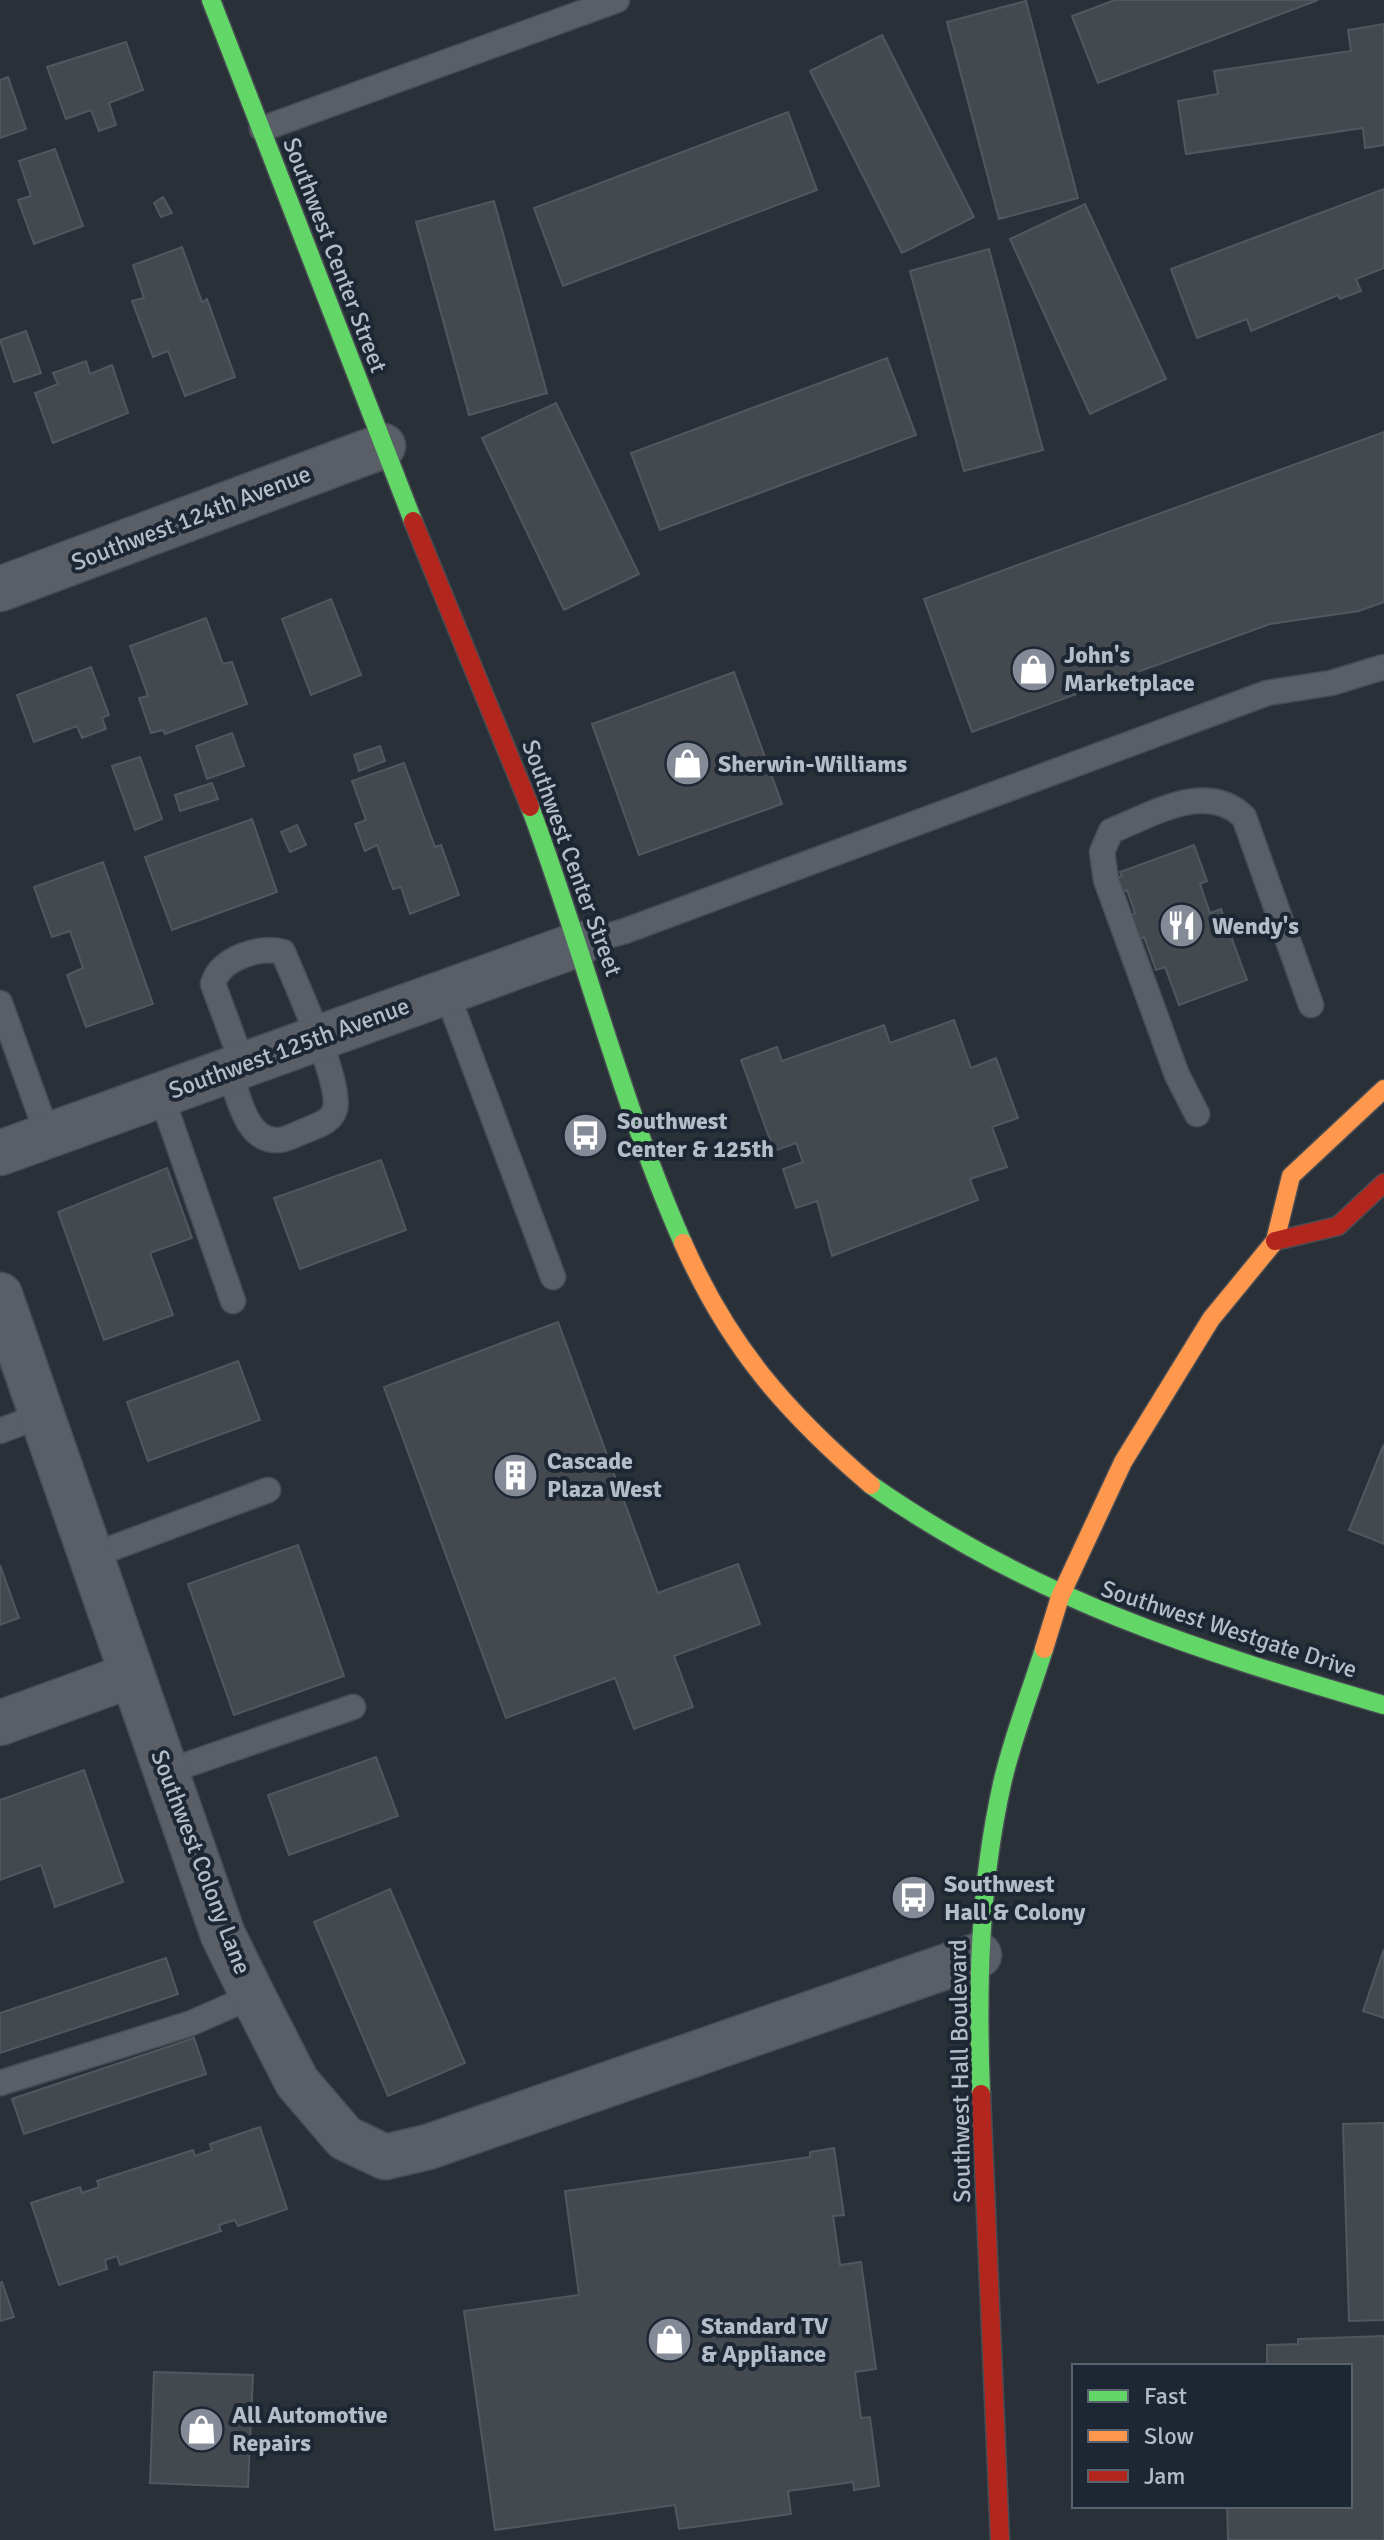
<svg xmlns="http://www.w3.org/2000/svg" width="1384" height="2540" font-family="Signika,sans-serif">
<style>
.building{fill:#444950;stroke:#52575f;stroke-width:2}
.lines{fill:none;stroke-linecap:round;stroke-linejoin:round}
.lane-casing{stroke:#484c53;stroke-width:27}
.street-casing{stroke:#484c53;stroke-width:47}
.fast-casing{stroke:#484c53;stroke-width:21}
.slow-casing{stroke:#484c53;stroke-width:21}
.jam-casing{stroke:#484c53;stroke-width:21}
.lane{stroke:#5a5e66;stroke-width:24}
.street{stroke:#5a5e66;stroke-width:44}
.fast{stroke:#63d668;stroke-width:18}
.slow{stroke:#ff974d;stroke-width:18}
.jam{stroke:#b3261e;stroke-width:18}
.labels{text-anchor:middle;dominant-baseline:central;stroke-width:8;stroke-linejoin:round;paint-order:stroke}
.street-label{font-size:24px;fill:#b4bcc9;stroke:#1d2633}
.poi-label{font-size:24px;font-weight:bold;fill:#b4bcc9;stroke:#1d2633;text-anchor:start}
</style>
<rect width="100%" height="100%" fill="#2a3038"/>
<path class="building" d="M1115,0H1318L1098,83L1072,16Z
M1026,1L1078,198L999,219L947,22Z
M1384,24V145L1365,148L1363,128L1186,154L1178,101L1218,94L1214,71L1351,51L1348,30Z
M882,35L974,217L902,253L810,71Z
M126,42L143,90L109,103L116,125L99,131L91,110L66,119L47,67Z
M8,77L26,129L0,138V80Z
M788,112L817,190L563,286L534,208Z
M55,149L83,226L34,244L18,200L31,196L19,161Z
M1384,189V268L1356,279L1361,291L1340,299L1338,295L1251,331L1247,319L1197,338L1171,269Z
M163,197L172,213L161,217L154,203Z
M494,201L547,393L469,415L416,222Z
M1085,204L1166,379L1090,414L1010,239Z
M182,247L202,302L207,299L235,377L185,396L168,351L153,357L132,301L144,298L133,265Z
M989,249L1043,450L964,471L910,271Z
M26,331L41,373L14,382L0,340Z
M887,358L916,435L660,530L631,453Z
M86,361L90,374L112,365L128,413L53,443L35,393L58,384L53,373Z
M556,403L639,574L564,610L482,438Z
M1384,432V602L1359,611L1270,624L972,732L924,599Z
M331,599L361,675L311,695L282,619Z
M206,618L223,664L232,662L247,704L165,734L163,730L151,733L139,698L148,696L130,646Z
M91,667L109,715L102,718L106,729L82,738L77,726L34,742L17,695Z
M734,672L782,804L639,855L592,724Z
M232,733L244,766L207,779L196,746Z
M380,746L385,761L359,771L354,755Z
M140,757L162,819L135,830L112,766Z
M404,763L435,847L441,845L459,895L410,914L401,887L393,889L377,845L365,851L355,824L366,820L352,781Z
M212,783L218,799L180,811L175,795Z
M252,819L277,892L172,930L145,857Z
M297,825L306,845L290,852L281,832Z
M1194,845L1207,881L1200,884L1210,913L1221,909L1247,980L1179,1005L1165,967L1156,970L1144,937L1139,939L1131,915L1135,913L1127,890L1122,892L1117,878L1122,876L1120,872Z
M103,862L153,1004L86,1027L67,975L83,968L70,931L52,937L34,887Z
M954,1020L971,1068L996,1058L1018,1118L992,1127L1007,1167L970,1179L978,1200L832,1256L817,1201L796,1208L783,1169L803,1162L796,1143L774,1151L741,1060L777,1047L782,1061L884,1025L890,1043Z
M381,1160L406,1230L300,1269L274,1198Z
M167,1168L192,1238L150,1253L173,1315L104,1340L58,1212Z
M558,1322L658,1593L738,1564L760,1624L674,1656L693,1707L634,1729L615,1678L506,1718L384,1387Z
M238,1361L260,1420L148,1461L127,1402Z
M1384,1444V1544L1349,1530Z
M298,1545L344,1676L234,1715L188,1584Z
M0,1565L19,1618L0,1625Z
M376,1757L398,1816L289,1855L268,1795Z
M84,1770L123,1882L55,1907L41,1865L0,1880V1800Z
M390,1889L465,2063L388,2096L314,1922Z
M1384,1949V2018L1363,2011Z
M166,1958L178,1994L0,2053V2013Z
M194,2038L206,2074L24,2134L12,2099Z
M1384,2123V2320L1349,2321L1343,2124Z
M260,2127L287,2209L238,2226L235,2220L219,2225L221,2231L120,2265L117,2256L105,2260L107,2269L59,2285L31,2203L80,2187L82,2193L99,2187L97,2181L193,2150L195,2156L212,2150L210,2144Z
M834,2148L844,2215L833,2216L840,2265L861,2262L876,2369L855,2372L861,2418L870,2417L879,2486L854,2490L853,2482L788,2491L791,2514L679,2529L675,2505L495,2530L464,2311L579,2295L565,2191L810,2157V2152Z
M2,2282L14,2317L0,2321V2283Z
M1384,2336V2540H1228L1227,2506H1350V2366H1267V2345L1298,2344V2339Z
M154,2372L253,2375L248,2487L150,2483Z"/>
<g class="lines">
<defs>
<path id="lane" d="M262,129L617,0
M579,944L625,931L1267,693L1331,683L1384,667
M446,991L553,1277
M0,1003L48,1136
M229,1070C238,1093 245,1142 278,1140C287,1140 298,1133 307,1130C318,1125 331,1122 335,1109C342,1082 295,982 283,952C260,945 219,959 213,984L243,1065
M161,1095L233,1301
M1197,1114L1177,1075L1106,880L1102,852L1111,831C1152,815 1206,780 1244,817L1311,1005
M0,1431L42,1415
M91,1556L268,1490
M166,1772L353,1707
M0,2083L189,2024L253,1996"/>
<path id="street" d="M0,589L383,446
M0,1153L579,944
M0,1295L223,1935L253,1996L297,2082L345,2138L385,2157L428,2147L979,1955
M0,1723L132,1675"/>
<path id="fast" d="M211,0L413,521
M530,807C584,951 621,1103 683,1243
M871,1485C1034,1599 1195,1650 1384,1705
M981,2094C977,1989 979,1887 1002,1784C1012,1739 1030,1694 1044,1649"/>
<path id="slow" d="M683,1243C729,1347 786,1412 871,1485
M1044,1649L1060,1597L1123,1462L1211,1319L1275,1241L1291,1176L1384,1089"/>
<path id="jam" d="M413,521L530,807
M1275,1241L1338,1226L1384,1183
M981,2094L1000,2540"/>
</defs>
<use href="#lane" class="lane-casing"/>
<use href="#street" class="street-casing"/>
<use href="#fast" class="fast-casing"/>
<use href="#slow" class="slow-casing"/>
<use href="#jam" class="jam-casing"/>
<use href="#lane" class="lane"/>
<use href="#street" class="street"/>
<use href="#fast" class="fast"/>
<use href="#slow" class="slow"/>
<use href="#jam" class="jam"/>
</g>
<defs>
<symbol id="shop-disc" viewBox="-11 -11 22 22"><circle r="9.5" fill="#848b96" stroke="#1d2633"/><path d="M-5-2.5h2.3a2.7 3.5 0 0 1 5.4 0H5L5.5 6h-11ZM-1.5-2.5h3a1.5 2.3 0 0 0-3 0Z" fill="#fff"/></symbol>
<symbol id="restaurant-disc" viewBox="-11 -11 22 22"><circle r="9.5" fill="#848b96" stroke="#1d2633"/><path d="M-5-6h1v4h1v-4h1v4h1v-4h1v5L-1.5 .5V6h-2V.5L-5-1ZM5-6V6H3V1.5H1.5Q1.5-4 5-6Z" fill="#fff"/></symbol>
<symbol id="bus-disc" viewBox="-11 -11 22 22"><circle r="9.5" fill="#848b96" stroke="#1d2633"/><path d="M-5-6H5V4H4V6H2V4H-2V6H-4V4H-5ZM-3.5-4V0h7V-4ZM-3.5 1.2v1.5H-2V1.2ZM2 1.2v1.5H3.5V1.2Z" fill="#fff"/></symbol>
<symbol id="building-disc" viewBox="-11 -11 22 22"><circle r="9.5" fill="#848b96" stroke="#1d2633"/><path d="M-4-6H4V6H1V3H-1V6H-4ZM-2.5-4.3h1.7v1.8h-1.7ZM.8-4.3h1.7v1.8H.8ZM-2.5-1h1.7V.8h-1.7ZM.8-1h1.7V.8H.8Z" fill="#fff"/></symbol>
</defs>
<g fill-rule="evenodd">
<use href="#shop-disc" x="1008" y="644" width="51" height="51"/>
<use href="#shop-disc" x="662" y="738" width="51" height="51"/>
<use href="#restaurant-disc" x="1156" y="900" width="51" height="51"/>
<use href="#bus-disc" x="560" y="1110" width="51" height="51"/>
<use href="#building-disc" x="490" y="1450" width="51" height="51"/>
<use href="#bus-disc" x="888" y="1872" width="51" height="51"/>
<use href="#shop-disc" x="644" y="2314" width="51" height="51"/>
<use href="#shop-disc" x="176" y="2404" width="51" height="51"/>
</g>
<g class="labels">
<g class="street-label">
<text transform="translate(335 255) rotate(69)">Southwest Center Street</text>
<text transform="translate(191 518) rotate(-21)">Southwest 124th Avenue</text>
<text transform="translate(572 858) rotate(70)">Southwest Center Street</text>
<text transform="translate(289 1048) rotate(-20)">Southwest 125th Avenue</text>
<text transform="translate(1229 1629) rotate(18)">Southwest Westgate Drive</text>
<text transform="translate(201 1862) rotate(69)">Southwest Colony Lane</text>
<text transform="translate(960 2071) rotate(-91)">Southwest Hall Boulevard</text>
</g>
<g class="poi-label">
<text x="1064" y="655">John's<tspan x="1064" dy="28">Marketplace</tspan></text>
<text x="718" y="764">Sherwin-Williams</text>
<text x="1212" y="926">Wendy's</text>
<text x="617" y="1121">Southwest<tspan x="617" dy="28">Center &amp; 125th</tspan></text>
<text x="547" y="1461">Cascade<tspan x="547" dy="28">Plaza West</tspan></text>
<text x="944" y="1884">Southwest<tspan x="944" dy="28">Hall &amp; Colony</tspan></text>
<text x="701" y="2326">Standard TV<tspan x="701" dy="28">&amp; Appliance</tspan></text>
<text x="232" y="2415">All Automotive<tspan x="232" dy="28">Repairs</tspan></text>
</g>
</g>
<rect x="1072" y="2364" width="280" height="144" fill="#1d2633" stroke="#59626f" stroke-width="2"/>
<rect x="1088" y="2390" width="40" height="12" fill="#63d668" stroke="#59626f" stroke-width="2"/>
<text x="1144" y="2404" font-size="24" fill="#b4bcc9">Fast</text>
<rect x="1088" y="2430" width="40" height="12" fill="#ff974d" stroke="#59626f" stroke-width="2"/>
<text x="1144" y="2444" font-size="24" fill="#b4bcc9">Slow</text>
<rect x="1088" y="2470" width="40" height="12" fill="#b3261e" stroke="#59626f" stroke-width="2"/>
<text x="1144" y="2484" font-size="24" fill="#b4bcc9">Jam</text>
</svg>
